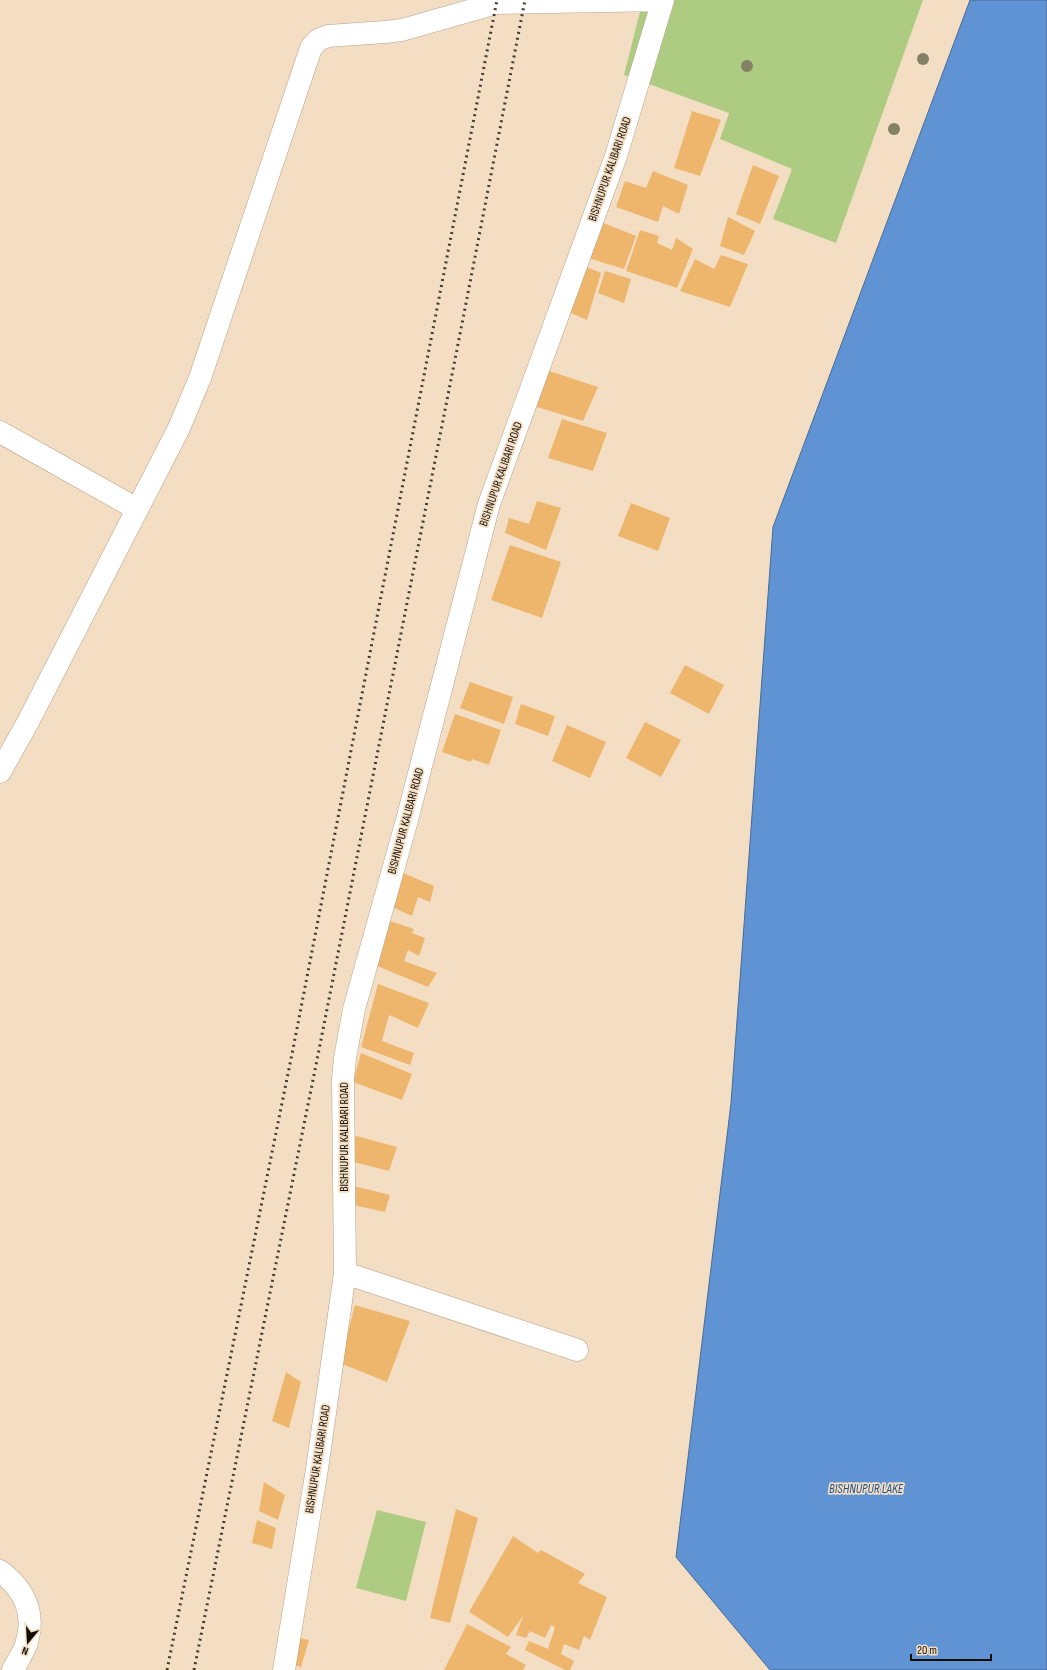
<svg xmlns="http://www.w3.org/2000/svg" width="1047" height="1670" font-family="'Sofia Sans Condensed',sans-serif">
<style>
.green{fill:#adcc82}
.water{fill:#5f93d3;stroke:#486b95}
.building{fill:#eeb66d}
.lines{fill:none;stroke-linecap:round;stroke-linejoin:round}
.street-casing{stroke:#b5a189;stroke-width:23}
.street{stroke:#fff;stroke-width:22}
.rail{stroke:#453b2f;stroke-width:3;stroke-dasharray:2 4;stroke-linecap:butt}
.tree{fill:#838163}
.labels{text-anchor:middle;dominant-baseline:central;stroke-width:3.5;stroke-linejoin:round;paint-order:stroke}
.street-label{font-size:12px;fill:#140d05;stroke:#f3dec4}
.water-label{font-size:13px;font-style:italic;fill:#1a4e8a;stroke:#f3dec4}
</style>
<rect width="100%" height="100%" fill="#f3dec4"/>
<path class="green" d="M643,0H923L836,243L773,219L792,169L720,139L729,113L624,75Z
M377,1510L426,1522L406,1601L356,1588Z"/>
<path class="water" d="M970,0H1047V1670H770L676,1557L731,1103L773,527Z"/>
<path class="building" d="M692,111L721,120L700,176L674,168Z
M753,165L779,176L760,224L736,214Z
M653,171L688,185L679,214L663,206L658,222L616,207L625,181L646,188Z
M728,217L755,231L744,255L720,246Z
M596,220L636,236L624,269L585,257Z
M640,230L659,236L657,243L672,250L676,238L693,249L677,288L626,271Z
M721,255L748,264L730,307L680,291L695,259L714,269Z
M582,265L601,273L587,320L566,311Z
M605,271L631,279L624,303L598,293Z
M543,369L598,387L583,421L537,407Z
M562,419L607,433L593,471L548,458Z
M537,501L561,508L546,550L505,533L509,518L529,524Z
M631,503L670,518L658,551L618,536Z
M510,545L561,562L542,618L491,600Z
M685,665L724,685L709,714L670,693Z
M470,682L513,697L504,724L460,708Z
M521,704L555,716L548,736L515,724Z
M455,714L501,730L489,765L472,759L471,762L442,752Z
M645,722L681,740L661,777L626,758Z
M567,725L606,742L590,778L552,761Z
M396,870L434,886L430,902L418,897L412,916L390,906Z
M387,920L414,929L412,933L425,938L419,956L408,950L404,961L437,973L428,987L377,966Z
M378,984L429,1003L418,1028L389,1015L382,1041L414,1053L410,1065L361,1047Z
M361,1053L412,1074L402,1100L353,1082Z
M353,1135L397,1147L389,1171L346,1160Z
M354,1186L390,1195L385,1212L353,1205Z
M355,1305L410,1321L387,1382L340,1363Z
M286,1372L301,1382L289,1428L272,1421Z
M264,1482L285,1495L278,1520L259,1511Z
M456,1509L478,1518L450,1623L430,1618Z
M257,1520L276,1528L272,1549L252,1543Z
M513,1536L538,1553L541,1550L585,1574L578,1583L607,1597L590,1640L584,1636L579,1650L564,1644L561,1654L574,1661L570,1670H565L525,1650L529,1641L548,1649L555,1627L551,1625L545,1638L530,1631L526,1638L516,1635L523,1616L508,1637L469,1612Z
M467,1624L511,1647L506,1654L526,1665L523,1670H444Z
M295,1637L309,1640L301,1667L289,1663Z"/>
<g class="lines">
<defs>
<path id="street" d="M0,432L137,509
M0,772L28,722L179,428L200,378L311,48L318,40L328,36L385,32L402,30L497,3L663,0
M345,1273L577,1350
M0,1571C25,1590 36,1614 26,1645C23,1653 17,1662 13,1670
M284,1670L317,1469L345,1273L343,1079L345,1058L354,1009L407,820L489,504L616,156L663,0"/>
</defs>
<use href="#street" class="street-casing"/>
<use href="#street" class="street"/>
<path class="rail" d="M167,1670L293,1049L497,0
M194,1670L316,1065L460,334L525,0"/>
</g>
<g class="tree">
<circle cx="923" cy="59" r="6"/>
<circle cx="747" cy="66" r="6"/>
<circle cx="894" cy="129" r="6"/>
</g>
<g class="labels">
<g class="street-label">
<text transform="translate(610 169) rotate(-71)">BISHNUPUR KALIBARI ROAD</text>
<text transform="translate(501 474) rotate(-71)">BISHNUPUR KALIBARI ROAD</text>
<text transform="translate(406 821) rotate(-75)">BISHNUPUR KALIBARI ROAD</text>
<text transform="translate(344 1137) rotate(-90)">BISHNUPUR KALIBARI ROAD</text>
<text transform="translate(318 1459) rotate(-81)">BISHNUPUR KALIBARI ROAD</text>
</g>
<g class="water-label">
<text x="866" y="1489">BISHNUPUR LAKE</text>
</g>
</g>
<g transform="translate(28 1642) rotate(198)" stroke="#f3dec4" stroke-width="3" paint-order="stroke">
<path d="M0-3L7 15L0 10L-7 15Z" fill="#140d05"/>
<text y="-6" font-size="11" font-weight="bold" text-anchor="middle" fill="#140d05">N</text>
</g>
<path d="M911 1654v6h80v-6" fill="none" stroke="#140d05" stroke-width="2"/>
<text x="917" y="1654" font-size="12" fill="#140d05" stroke="#f3dec4" stroke-width="3" paint-order="stroke">20 m</text>
</svg>
